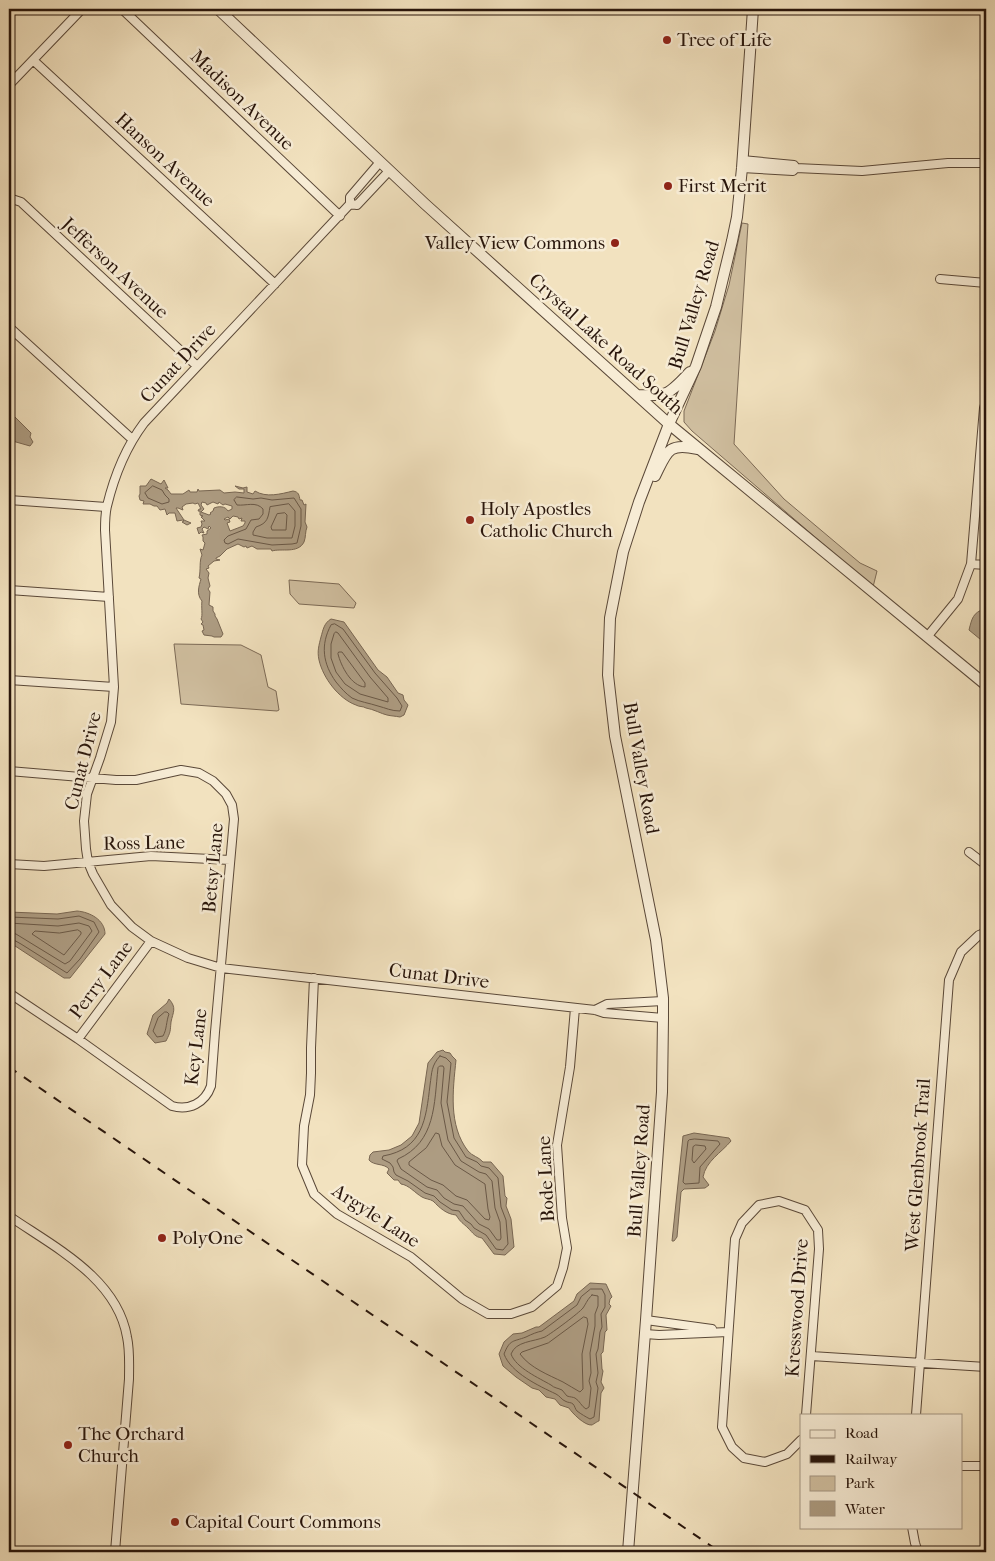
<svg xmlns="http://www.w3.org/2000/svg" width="995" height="1561" font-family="'IM FELL French Canon',serif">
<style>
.green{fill:#d0bfa0;stroke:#7c6a56}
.water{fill:#ad9c82;stroke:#786652;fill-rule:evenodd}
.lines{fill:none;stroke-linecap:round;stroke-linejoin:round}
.shore{stroke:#6a5846;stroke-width:1}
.minor-casing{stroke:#5a4838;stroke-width:10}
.tertiary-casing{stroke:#5a4838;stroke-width:12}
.minor{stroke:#f7ecd5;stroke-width:8}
.tertiary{stroke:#f7ecd5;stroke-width:10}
.rail{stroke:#28150b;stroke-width:2;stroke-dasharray:9 9;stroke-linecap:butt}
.poi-dot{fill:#8f2418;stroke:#f7ecd5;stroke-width:2}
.labels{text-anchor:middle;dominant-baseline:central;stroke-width:5;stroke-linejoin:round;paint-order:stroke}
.poi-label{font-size:19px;fill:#28150b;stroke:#f7ecd5;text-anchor:start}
.street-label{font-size:19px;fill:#28150b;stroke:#f7ecd5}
</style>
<rect width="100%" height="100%" fill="#f2e2bf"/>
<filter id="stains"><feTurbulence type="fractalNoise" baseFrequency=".004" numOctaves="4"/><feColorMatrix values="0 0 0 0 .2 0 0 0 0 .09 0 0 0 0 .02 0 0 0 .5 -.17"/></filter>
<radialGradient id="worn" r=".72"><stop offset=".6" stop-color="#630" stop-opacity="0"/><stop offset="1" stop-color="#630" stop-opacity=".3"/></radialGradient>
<path class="green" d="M958,9H986V12L943,14Z
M742,223L748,224L734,444L784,499L860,563L877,571L873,587L692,431L684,422V411L715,331L729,285Z
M289,580L339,584L356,603L354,608L299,604L290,594Z
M174,644L241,645L261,655L268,687L276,691L279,710L277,711L181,704Z"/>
<path class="water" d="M9,411L31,433L30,437L33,442L30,446L9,440Z
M151,479L161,484L164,480L168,488H165L168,490L171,494H183L189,490L190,492H197L198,489L199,491L220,490L224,493L235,492L244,493V489H239L235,486L243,488L247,487V492L253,494L255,491C266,498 281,494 293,491C299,492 299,495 300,500H302L304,505L306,504L305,522L307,527C305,532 306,537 304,542C298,554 281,548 272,551L271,549H257L252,546L247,548L246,546L244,547L238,544L227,549L220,556L216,558V559L220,560L214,561L208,566L209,568L206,569L209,573L208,578L210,586L208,589L210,592L209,605L213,607V611L215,614V616L217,619L223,634L221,637H214L212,636L204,635L202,631L204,630L203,625L201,624L203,622L201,619C203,616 201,606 202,601C196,594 199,586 201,579L199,578C201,570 199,561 202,555L200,549L203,550L205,543L203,541V537L202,535L207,534V531L211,528L209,526L208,529L204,527L202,529L204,533L201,532L199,534L197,528L201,527L202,524L201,521H205L201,517L203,516L200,515V511H198L199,509H201L198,503L195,504L193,503L186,504L182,507L183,510L178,508H176L184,520L191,523L187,525L182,522L184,521L183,520L177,521L175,513H169L167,515L165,509L160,510L157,506H154L150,504H143L144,501L140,500L139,496L140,494V486H146ZM202,502L206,503L207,505L213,502L218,504L219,502L223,505L225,504L232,506V509L228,511C225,506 219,506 214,508L213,511L210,513L211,514L209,515L201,512L204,509L201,505ZM233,516L238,517L239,519L242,518L241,521H245V523L243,526L230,531L227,523L230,522L229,519L225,520L224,519L228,517L230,519Z
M984,609H986V644L969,630C972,618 973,613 984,609Z
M331,619L344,622L378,670L387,677L398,693L403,695L404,700L408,705L404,715L400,717C395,716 391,716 387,715C382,714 373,709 366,708C363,706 359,707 356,705C339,699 323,678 319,660C317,651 319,645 321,637C323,630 324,623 331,619Z
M77,911C90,912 105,920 105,934L70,978H64L9,942V912L57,914Z
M169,999C177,1008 173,1012 171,1022C170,1032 171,1031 166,1041L155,1043L147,1034L153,1015L167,1003Z
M443,1050L445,1052L450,1053L452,1056L456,1060C453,1090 448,1125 468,1151C472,1156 479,1157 483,1162H491L503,1176L505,1196L507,1198L506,1206L511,1219L514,1247L505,1255L494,1254L482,1238C475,1237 473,1233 468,1228C463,1223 461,1223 456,1215C446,1214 440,1208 433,1201C430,1199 425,1199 422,1197C415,1193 409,1185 401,1184L398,1180H394L387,1173L389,1169C384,1163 374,1166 369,1160L370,1155L373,1152L389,1150L401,1145L412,1136L419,1123L428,1063L437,1052Z
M694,1133L729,1138L731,1141C721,1153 706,1161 703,1177L709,1185L705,1188L684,1189L681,1192L677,1237L674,1241H672L683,1136Z
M590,1283L606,1284L612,1297L610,1299L609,1304L611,1306L606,1315L607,1330L605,1332L603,1352L601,1354L602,1369L603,1371L601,1382L604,1388L601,1393L599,1421C598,1421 592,1425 592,1425C585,1426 572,1413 569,1408L560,1405L555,1399L546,1397L539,1390L532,1388L516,1377L503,1366L499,1354L504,1342L513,1334L522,1333L536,1327H539L574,1301L577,1294Z"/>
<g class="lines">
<path class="shore" d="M153,486L162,490L165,495L169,499V502L162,504L148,498L145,493Z
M237,497L253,499L261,498L272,500L294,498L301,509V526L297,543L292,544L272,545L238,539L228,544L225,543L224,540L228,536L246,529L251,520L259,519L263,514V509C256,501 246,506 237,505L234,500Z
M289,504L295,511V526L292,538H267L253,535V532L256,527C268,523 268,518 270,507Z
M285,513L287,515L286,530H272L271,527L277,514Z
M335,624L343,629L375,673L397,698L402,706L400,711C391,711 386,708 378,706C369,703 360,702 352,698C345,693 341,688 336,682C323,664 320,645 331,625Z
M336,632L338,633L370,677L388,698V702L360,694L345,684L336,672L331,658V644L334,634Z
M339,652H342L365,683V687C351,686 341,666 338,654Z
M9,917L58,919L79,916L94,922L99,932L80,959L67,973L21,944L12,939L9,938
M9,923L58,926L79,923L89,926L92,931L70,961L65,964L16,934L9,932
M78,930L81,932V934L64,955L32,934L35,931L59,933Z
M165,1012H167L169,1014C166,1022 167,1029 163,1036L157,1037L153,1031L158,1018Z
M440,1056L446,1058L451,1063L447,1102L454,1138L466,1157L477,1162L481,1166L489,1168L498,1178L501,1207L506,1220L508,1244L503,1250L496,1249L486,1235L474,1228L471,1224L465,1220L459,1211L452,1210L440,1202L434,1196L425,1193L408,1181L396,1175L394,1172L393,1167L390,1163L382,1159L383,1156C423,1149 426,1119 430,1085C432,1072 431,1066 440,1056Z
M440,1066H443L444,1068L441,1103L448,1140L461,1161L479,1172L486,1174L492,1181L495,1208L500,1222L501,1238L500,1240H497L489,1229L479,1224L463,1206L454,1204L444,1198L437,1190L427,1187L401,1169L397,1161L398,1159C436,1142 434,1104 438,1068Z
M436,1133L439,1134L442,1146L455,1165L485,1184L488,1209L490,1217L489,1220L485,1219L467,1200L456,1196L443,1185L431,1180L409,1165V1162L426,1148Z
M695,1139L718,1141L720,1144L700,1167L699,1183L685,1184L683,1182L688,1141L689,1140Z
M696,1145L705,1146L706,1149L694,1163L692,1160L693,1147Z
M591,1289H602L605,1295V1307L601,1314L602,1327L600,1332L598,1349L596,1354L598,1373L596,1382L598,1388L594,1417L590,1419C586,1417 581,1414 577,1411C575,1409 575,1406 573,1404C571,1402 568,1403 565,1401C562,1400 560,1396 556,1394C539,1386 511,1373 504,1354C510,1339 513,1342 526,1337C532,1334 537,1332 542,1331L577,1305L581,1297Z
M592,1295L598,1296V1306L595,1314V1326L590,1353L591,1373L589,1381L591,1388L589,1407L586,1409C581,1406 580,1401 575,1398C573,1397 570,1397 567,1396C565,1394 564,1392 562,1390C558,1388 554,1388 551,1385C539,1378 516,1368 511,1354C516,1341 533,1342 545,1337C552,1333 579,1313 583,1308C587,1302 587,1300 592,1295Z
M584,1317L587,1318L588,1324L582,1354L583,1389L580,1392C574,1389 569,1385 563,1382C549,1375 530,1368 520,1354L522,1352L548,1343Z"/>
<defs>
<path id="minor" d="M122,9L340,216
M33,60L275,284
M9,85L82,9
M742,160L794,165L796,168L862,171L948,163H986
M742,168L793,171L796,168
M389,171L357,205L350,204L144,423C126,447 114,477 107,506C105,514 105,522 105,530L114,687L111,722L100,758L87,794L84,821L86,849L88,862L93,874L111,905L132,927L151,941L188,958L221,968L595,1010L604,1013L663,1018
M9,198L21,202L197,366
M350,204V197L380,162
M940,279L986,283
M9,327L132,439
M9,500L106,507
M971,564L986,565
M9,590L109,597
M927,637L958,599L971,564L984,408L986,401
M9,680L114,687
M9,771L116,780H136L181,770L199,773L213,781L226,794L232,805L234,819L215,1032L211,1086C205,1103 189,1111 172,1106L78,1039L9,993
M969,852L986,865
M9,864L44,866L151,856L230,860
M314,978L311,1048V1073L310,1095L304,1126L302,1165L314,1194L337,1214L411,1257L462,1299L488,1314H511L532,1307L557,1286L563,1268L567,1248L562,1218L557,1145L570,1067L575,1008
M595,1010L607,1004L663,1001
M78,1039L151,941
M9,1216C54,1247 117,1278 127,1337C130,1351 129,1365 129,1379L115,1552
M646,1320L712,1329
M645,1334L659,1335L728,1332
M811,1356L986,1367
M916,1415L949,980L961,952L979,935L986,932
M801,1440L787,1454L765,1462L744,1458L732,1447L722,1427L735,1239L742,1223L759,1205L779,1201L805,1210L818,1230L819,1249L806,1415
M961,1466H986
M912,1527L915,1543L918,1552"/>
<path id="tertiary" d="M218,9L425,204L669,424L986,685
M637,395C669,396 668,395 690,372
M655,476C667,452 668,442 697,449
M628,1552L646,1320L662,1092L663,1018V998L656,940L615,736L608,675L610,618L623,552L639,502L669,424L696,366L716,307L732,241L737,217L742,168L753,9"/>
</defs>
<use href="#minor" class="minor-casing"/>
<use href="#tertiary" class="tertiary-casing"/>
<use href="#minor" class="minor"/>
<use href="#tertiary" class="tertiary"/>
<path class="rail" d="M9,1067L720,1552"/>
</g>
<g class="poi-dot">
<circle cx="667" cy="40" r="5"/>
<circle cx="668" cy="186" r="5"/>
<circle cx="615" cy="243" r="5"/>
<circle cx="470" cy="520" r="5"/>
<circle cx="162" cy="1238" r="5"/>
<circle cx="68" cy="1445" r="5"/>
<circle cx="175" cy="1522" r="5"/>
</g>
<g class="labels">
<g class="poi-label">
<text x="677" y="40">Tree of Life</text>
<text x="678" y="186">First Merit</text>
<text x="605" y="243" text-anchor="end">Valley View Commons</text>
<text x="480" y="509">Holy Apostles<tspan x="480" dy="22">Catholic Church</tspan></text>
<text x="172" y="1238">PolyOne</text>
<text x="78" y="1434">The Orchard<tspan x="78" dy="22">Church</tspan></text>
<text x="185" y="1522">Capital Court Commons</text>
</g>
<g class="street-label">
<text transform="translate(242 100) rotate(44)">Madison Avenue</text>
<text transform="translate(165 160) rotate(43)">Hanson Avenue</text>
<text transform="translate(115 268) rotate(43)">Jefferson Avenue</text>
<text transform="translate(694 305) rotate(-73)">Bull Valley Road</text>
<text transform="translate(606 344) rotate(42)">Crystal Lake Road South</text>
<text transform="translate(178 363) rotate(-47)">Cunat Drive</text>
<text transform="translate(83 761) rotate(-76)">Cunat Drive</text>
<text transform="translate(641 768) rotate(80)">Bull Valley Road</text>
<text transform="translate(144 843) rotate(-1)">Ross Lane</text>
<text transform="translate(213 868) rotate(-85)">Betsy Lane</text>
<text transform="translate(439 976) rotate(7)">Cunat Drive</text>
<text transform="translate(101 980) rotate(-53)">Perry Lane</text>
<text transform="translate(196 1047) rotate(-83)">Key Lane</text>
<text transform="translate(918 1165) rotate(-86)">West Glenbrook Trail</text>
<text transform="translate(639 1171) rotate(-86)">Bull Valley Road</text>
<text transform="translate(546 1179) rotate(-93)">Bode Lane</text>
<text transform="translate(376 1216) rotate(33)">Argyle Lane</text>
<text transform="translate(797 1308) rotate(-86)">Kresswood Drive</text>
</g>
</g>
<rect width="995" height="1561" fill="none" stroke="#f2e2bf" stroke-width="30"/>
<rect x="10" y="10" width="975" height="1541" fill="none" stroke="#28150b" stroke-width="2.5"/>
<rect x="15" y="15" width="965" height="1531" fill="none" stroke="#28150b"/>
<rect x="800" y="1414" width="162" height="115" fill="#f7ecd5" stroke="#a49684"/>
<rect x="810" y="1430" width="25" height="8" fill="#f7ecd5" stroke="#a49684"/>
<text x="845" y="1438" font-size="15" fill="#28150b">Road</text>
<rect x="810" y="1455" width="25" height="8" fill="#28150b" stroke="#a49684"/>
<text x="845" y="1464" font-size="15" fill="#28150b">Railway</text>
<rect x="810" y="1476" width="25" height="15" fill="#d0bfa0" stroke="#a49684"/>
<text x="845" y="1488" font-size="15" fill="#28150b">Park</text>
<rect x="810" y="1501" width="25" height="15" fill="#ad9c82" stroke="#a49684"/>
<text x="845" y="1514" font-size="15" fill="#28150b">Water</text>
<rect width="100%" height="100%" filter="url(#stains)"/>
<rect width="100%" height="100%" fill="url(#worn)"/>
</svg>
